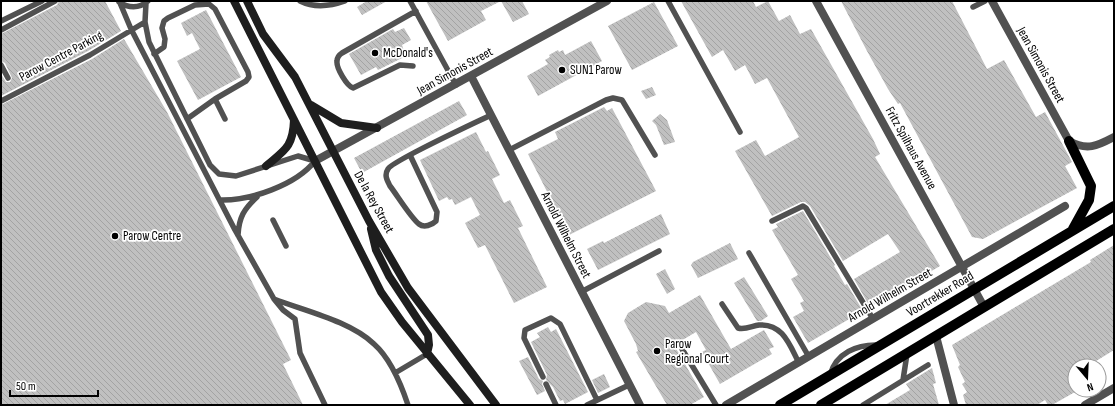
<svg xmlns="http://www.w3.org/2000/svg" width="1115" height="406" font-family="'Sofia Sans Condensed',sans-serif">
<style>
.building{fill:url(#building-back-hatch)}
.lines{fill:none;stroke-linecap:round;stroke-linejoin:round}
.lane{stroke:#515151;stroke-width:5.5}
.street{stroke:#515151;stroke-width:8}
.secondary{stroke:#1e1e1e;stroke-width:8}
.primary{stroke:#000;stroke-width:10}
.poi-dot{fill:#000;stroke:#fff;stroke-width:1.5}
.labels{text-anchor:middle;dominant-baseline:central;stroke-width:3.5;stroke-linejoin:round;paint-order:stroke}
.poi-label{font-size:13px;fill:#000;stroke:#fff;text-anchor:start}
.street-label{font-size:13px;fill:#000;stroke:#fff}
</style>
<defs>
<pattern id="building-back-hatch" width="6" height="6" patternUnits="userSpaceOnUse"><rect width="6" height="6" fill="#c0c0c0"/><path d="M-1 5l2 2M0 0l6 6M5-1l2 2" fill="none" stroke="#a3a3a3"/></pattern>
</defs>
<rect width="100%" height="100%" fill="#fff"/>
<path class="building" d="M59,1H105L121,31L88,51L1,96V74L6,82H10L12,78L5,63L1,61V34L57,5Z
M367,1H387L362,15L357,7Z
M426,1H522L529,14L513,22L501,1L481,11L486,20L448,41Z
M681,1H753L756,7L768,1L779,21L790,15L800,34L811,29L873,139L880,154L875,157L940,266L870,307L854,279L900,252L888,234L843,261L810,206L805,202H801L772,216L735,151L756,140L765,156L799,137L767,78L755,84L745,65L735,71L723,50L712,57Z
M841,1H952L987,69L1004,60L1036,117L1045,112L1072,162L1065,166L1077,188L983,239L972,237L900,103L898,104L888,89L867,51Z
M654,2L678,46L632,70L608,26Z
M206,10L241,77L198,100L177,61L200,49L192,33L187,36L181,23Z
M404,28L411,40L402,45L406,56L378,70L376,67L361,75L349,54L393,29L395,32Z
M124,39L167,112L291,360L283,364L303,405H1V105L92,59Z
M591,41L602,61L538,96L527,76L548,64L545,60L550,57L549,55L558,50L559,52L563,50L565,55Z
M652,87L656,95L646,99L641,91Z
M459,101L467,115L362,173L354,158Z
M604,107L607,111L612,108L656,191L569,235L528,154L558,139L555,132Z
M660,114L667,120L675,142L664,145L656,125L652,121Z
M476,132L486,152L488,151L500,175L492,179L504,203L510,200L523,226L518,228L547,287L514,303L485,245L478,248L465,223L480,215L471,197L455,205L452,199L449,200L447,197L439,201L420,160Z
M803,211L835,265L834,266L845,285L847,284L863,311L808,343L793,317L804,311L800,303L804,301L791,279L798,275L772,230L778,227L776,224Z
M661,214L670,234L598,270L587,249L603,241L604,243Z
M730,243L738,259L698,278L691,265L693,262Z
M1114,245V350L1088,366H1075V392L1052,405H1048L1045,400L1037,405H966L963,395L967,392L962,384L965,382L958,367L960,365L952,345L1091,262L1090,260Z
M665,269L675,289L667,294L656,274Z
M744,277L768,316L761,321H757L734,283Z
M700,295L731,349L764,330L774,347L769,349L772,354L720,384L702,352L706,350L696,332L674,345L704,397L690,405H667L636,352L638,351L636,344L624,321L628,313L646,302L665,306L669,313Z
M548,327L551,332L556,329L588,392L565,404L563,400L560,401L553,387L546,380L547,375L531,342L540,337L537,333Z
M528,357L539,379L543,381L542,384L545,391L537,395L519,361Z
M932,368L936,383L933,384L939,405H885L910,390L906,384Z
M604,374L610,387L598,393L592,380Z"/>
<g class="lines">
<path class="lane" d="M300,1C314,8 331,6 345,1
M410,1L456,85
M668,1L740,132
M119,2C128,8 139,9 148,1
M120,3L131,29L235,230L274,299L283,310L295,319L300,353L325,405
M146,3L145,22L149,42L210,165L219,174L236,176L298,156L315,161C296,185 250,201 220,200
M973,7L985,1
M1,21L42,1
M1,30L55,1
M154,54L164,47L165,39L162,28L164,21L168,18L195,5L209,4L215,9L248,72L249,77L246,81L215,99L187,119
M1,65L8,78
M413,66L400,65L353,88C347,86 336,68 337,61C337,58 339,55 342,53L416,11
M215,99L225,119
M1,101L90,55L145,22
M509,150L606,100L613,98L622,100L655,155
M410,155L437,212L436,221C432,225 424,228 419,224C411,218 397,195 390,186C387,180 384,175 388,169C392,161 477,122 491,115
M273,220L286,246
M772,221L803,206L806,208L873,319
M238,235C239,217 244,209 257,197
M749,253L809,357
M581,292L659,251
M274,299C305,311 350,321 374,344C391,359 401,384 408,405
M722,304L738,328C745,330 752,326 759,325C783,323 790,346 799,363
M682,349L716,405
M395,373L427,354
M830,375C836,353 857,344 879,345
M543,377L524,338L525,330L551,318L560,324L597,400
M903,380L907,354
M546,384L556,405
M587,405L629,385
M863,405L928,365"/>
<path class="street" d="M816,1L984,307
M992,1L1069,141C1087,151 1097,146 1114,137
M471,76L640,405
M315,161L607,1
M936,336L954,405
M726,405L1065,206
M1085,405L1114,388"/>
<path class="secondary" d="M234,1L381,292L402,322L470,405
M247,1L263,34L295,77L369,221L408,288L496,405
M311,105L341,123L377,128
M266,166C285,150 293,147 294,120
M371,229L376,250L389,276L428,335L429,345L427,354"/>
<path class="primary" d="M1069,141L1091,186L1089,200L1073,229
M780,405L1114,206
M821,405L1114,229"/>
</g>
<g class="poi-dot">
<circle cx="375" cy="53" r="4"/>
<circle cx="562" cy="70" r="4"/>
<circle cx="115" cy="236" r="4"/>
<circle cx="657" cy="351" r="4"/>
</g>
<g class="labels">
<g class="poi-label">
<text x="383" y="53">McDonald's</text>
<text x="570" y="70">SUN1 Parow</text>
<text x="123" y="236">Parow Centre</text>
<text x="665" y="344">Parow<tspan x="665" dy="15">Regional Court</tspan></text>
</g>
<g class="street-label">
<text transform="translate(61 56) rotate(-28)">Parow Centre Parking</text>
<text transform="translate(1041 65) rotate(61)">Jean Simonis Street</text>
<text transform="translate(455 71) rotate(-29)">Jean Simonis Street</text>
<text transform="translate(911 148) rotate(61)">Fritz Spilhaus Avenue</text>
<text transform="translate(374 202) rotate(61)">De la Rey Street</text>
<text transform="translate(566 235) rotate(63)">Arnold Wilhelm Street</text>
<text transform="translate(940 294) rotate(-31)">Voortrekker Road</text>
<text transform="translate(890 295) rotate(-30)">Arnold Wilhelm Street</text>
</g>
</g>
<rect width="1115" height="406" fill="none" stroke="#000000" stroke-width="4"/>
<g transform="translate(1087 378) rotate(161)"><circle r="19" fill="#ffffff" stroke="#999999"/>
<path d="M0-3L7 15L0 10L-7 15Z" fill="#000000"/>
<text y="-6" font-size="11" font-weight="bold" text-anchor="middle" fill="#000000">N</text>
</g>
<path d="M10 390v6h88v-6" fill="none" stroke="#000000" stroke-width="2"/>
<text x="16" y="390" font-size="12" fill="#000000" stroke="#ffffff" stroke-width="3" paint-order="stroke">50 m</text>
</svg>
